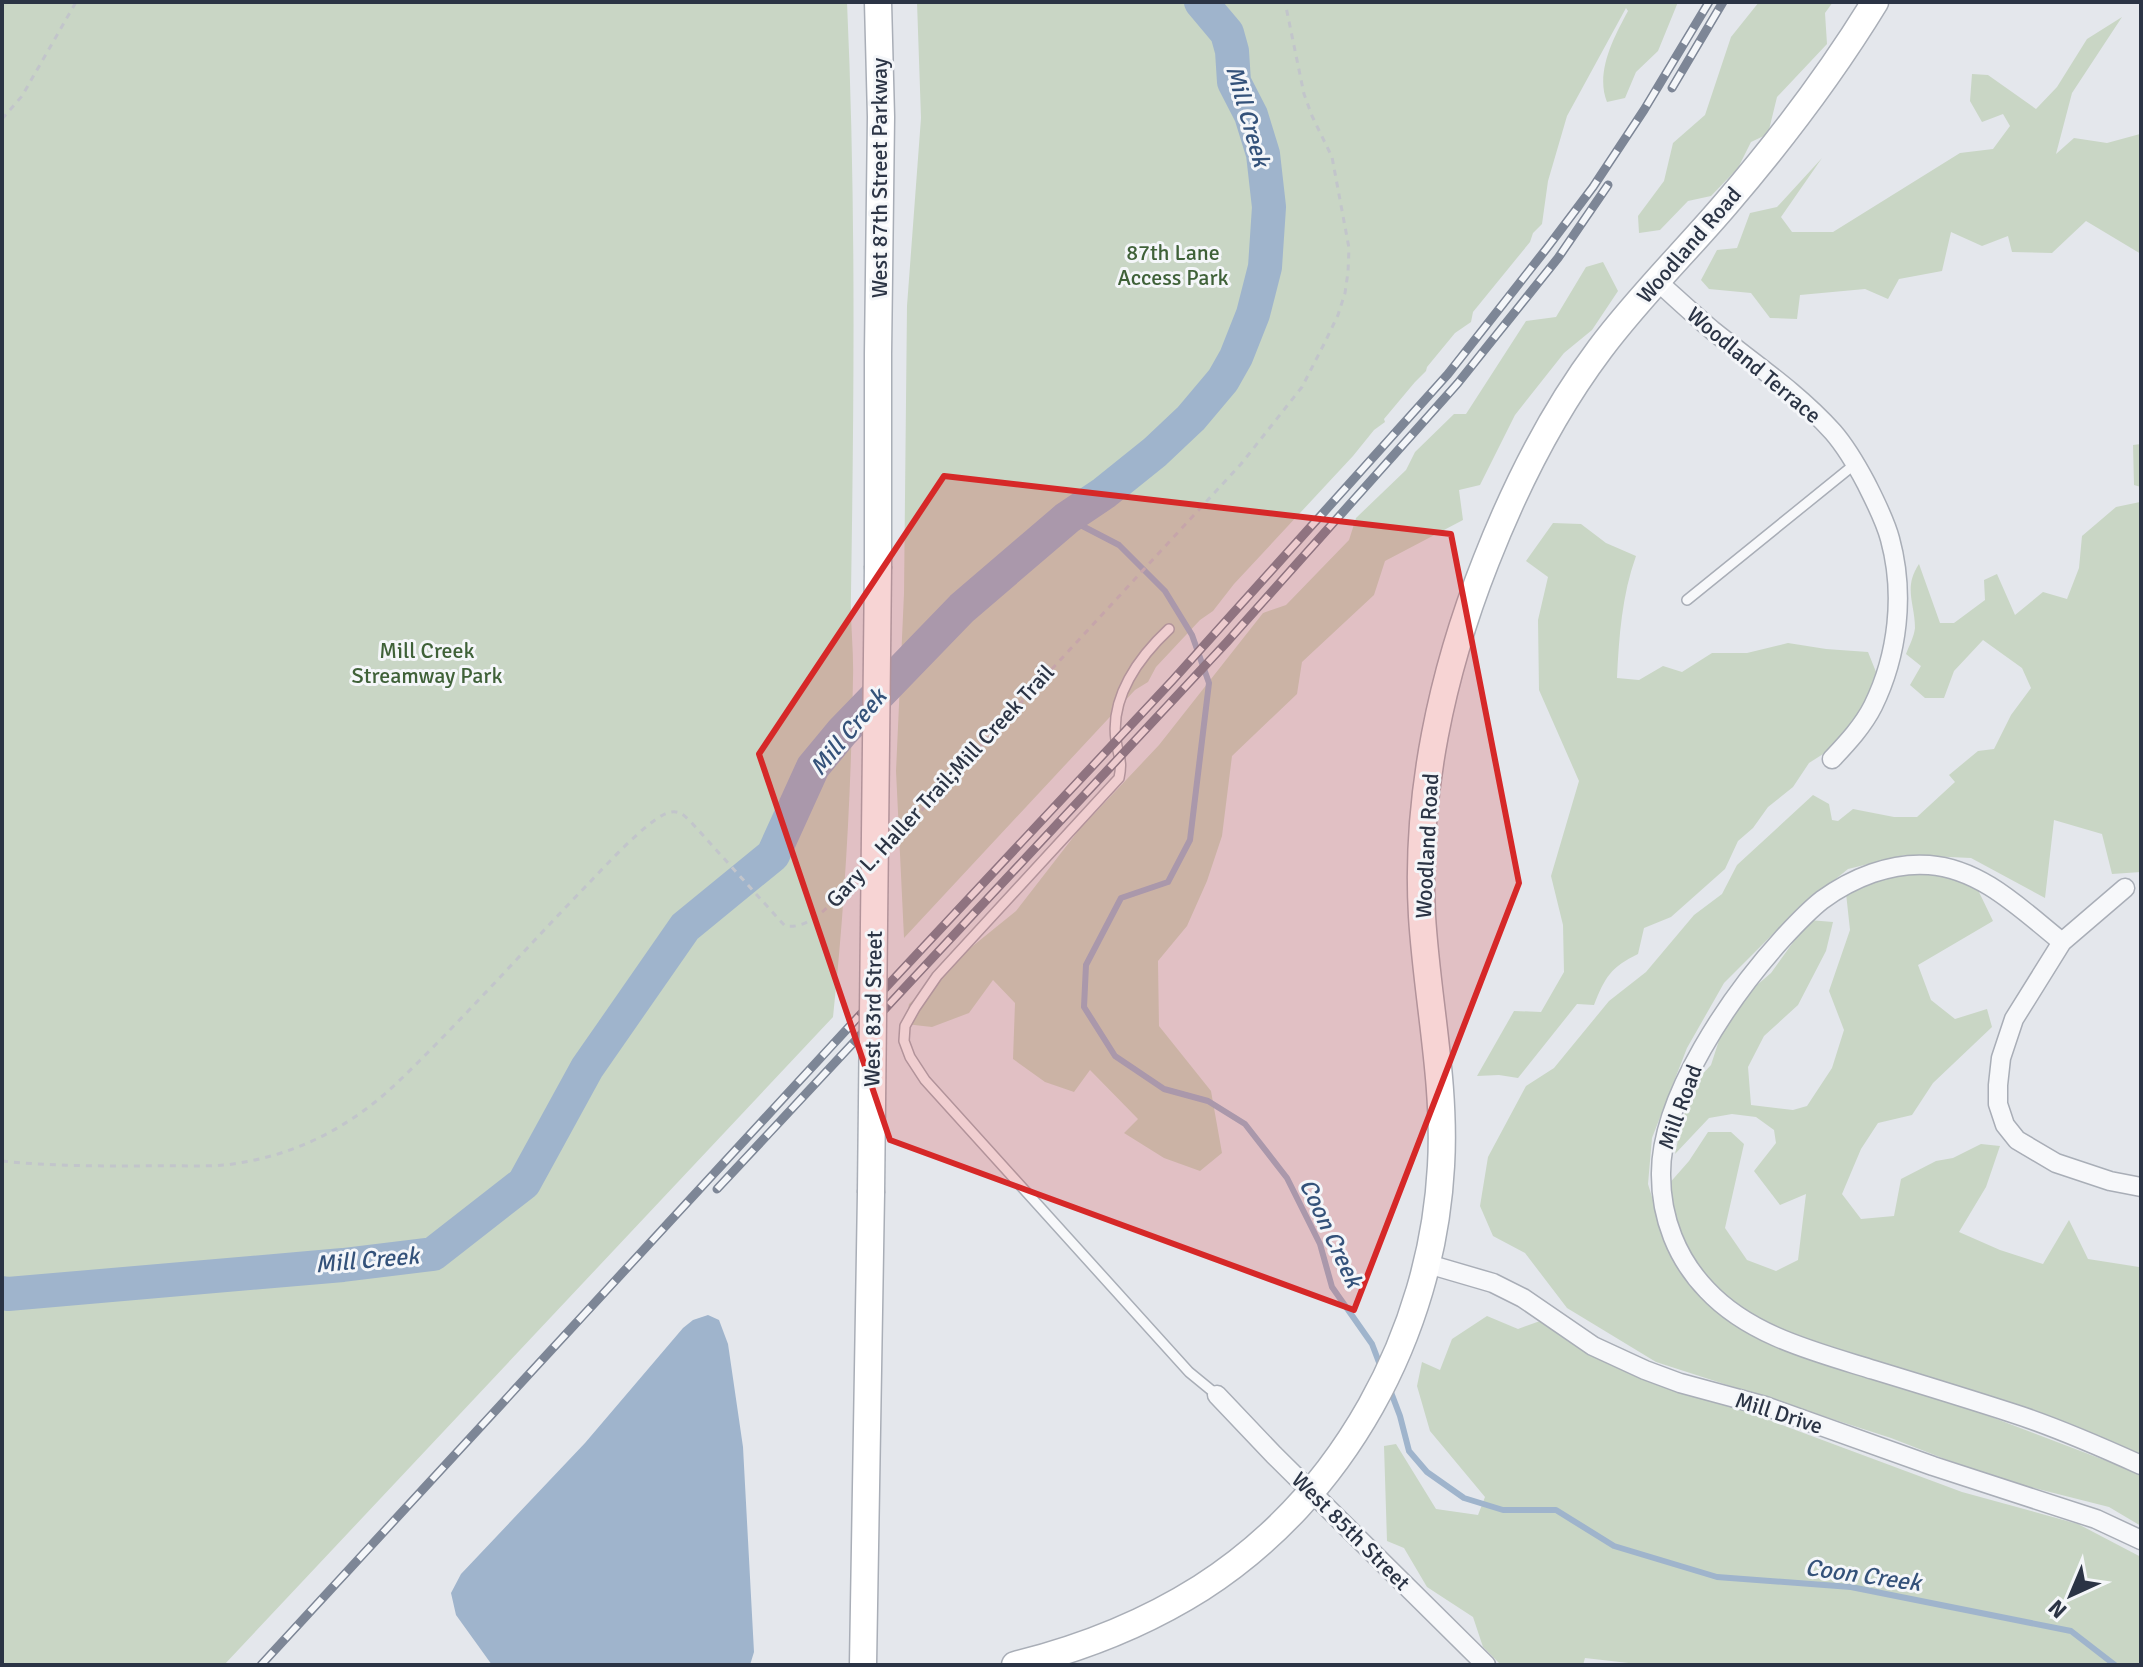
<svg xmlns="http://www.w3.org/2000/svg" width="2143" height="1667" font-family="Signika,sans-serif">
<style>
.green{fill:#c9d6c5}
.water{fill:#9fb4cc}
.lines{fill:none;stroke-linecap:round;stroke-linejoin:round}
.stream{stroke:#9fb4cc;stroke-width:6}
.river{stroke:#9fb4cc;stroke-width:34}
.service-casing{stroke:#a9aeb7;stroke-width:12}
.minor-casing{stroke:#a9aeb7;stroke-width:21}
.secondary-casing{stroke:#a9aeb7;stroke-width:29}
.path{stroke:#c2c5cb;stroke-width:3;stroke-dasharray:6 6;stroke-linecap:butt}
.service{stroke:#f7f8fa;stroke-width:9}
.minor{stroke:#f7f8fa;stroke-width:18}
.secondary{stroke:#fff;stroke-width:26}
.rail-casing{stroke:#7d8696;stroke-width:9}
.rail{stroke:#f4f6f9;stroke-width:6;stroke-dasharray:18;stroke-linecap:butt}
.secondary-bridge-casing{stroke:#a9aeb7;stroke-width:29;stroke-linecap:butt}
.secondary-bridge{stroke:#fff;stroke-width:26}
.marked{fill:#d62828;fill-opacity:0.2;stroke:#d62828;stroke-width:6;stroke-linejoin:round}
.labels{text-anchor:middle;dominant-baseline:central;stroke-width:6;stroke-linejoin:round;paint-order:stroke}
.street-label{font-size:22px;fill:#2b3445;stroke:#f4f6f9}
.park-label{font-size:22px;fill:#3f6138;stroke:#f4f6f9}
.water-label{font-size:24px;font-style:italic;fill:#34527a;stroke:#f4f6f9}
</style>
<rect width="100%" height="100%" fill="#e4e7ec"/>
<path class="green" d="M2,2H847C856,199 854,397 851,594C850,623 854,651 853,679C851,792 845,905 833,1017L224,1665H2Z
M917,2H1678L1658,51L1636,72L1625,98L1607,102C1595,72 1614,37 1628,11L1626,8L1567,116L1548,181L1542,224L1533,233L1530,242L1473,312L1471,322L1455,333L1427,367L1426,371L1415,382L1384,419L1385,422L1374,430L1353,456L1234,584L1213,611L1200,620L1156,667L1148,682L1135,690L904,938L896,771L904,593L907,306L921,118Z
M1759,2H1833L1825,13L1827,44L1777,97L1768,134L1751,142L1738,168L1711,196L1688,201L1660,230L1639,233L1638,216L1664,181L1673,143L1705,115L1731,37Z
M2122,17L2072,93L2056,154L2074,138L2107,143L2140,134L2141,254L2086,221L2052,253L2012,252L2008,236L1982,246L1951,232L1942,271L1899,279L1888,299L1865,289L1800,295L1797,319L1770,318L1751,293L1709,289L1701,280L1717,250L1737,248L1750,213L1777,207L1822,158L1781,217L1792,232H1833L1960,153L1993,149L2010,126L2003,114L1982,122L1970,101L1972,74L1988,75L2036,109L2057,87L2087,39Z
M1603,262L1618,291L1592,330L1564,353L1515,415L1480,485L1459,490L1463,520L1385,561L1374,595L1302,662L1297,694L1232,756L1222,836L1207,881L1187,926L1158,961L1159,1026L1211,1091L1222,1153L1200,1171L1164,1158L1124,1133L1138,1119L1090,1070L1074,1092L1045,1082L1013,1059L1015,1003L993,980L969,1013L932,1027L905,1024L909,1004L969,949L1016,911L1078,831L1159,745L1263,613L1286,605L1349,540L1356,518L1406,470L1415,452L1454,414H1466L1526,321L1556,317L1586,267Z
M2141,444V487L2134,485L2133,445Z
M2141,500V872L2112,874L2102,834L2054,820L2045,898L1971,858L1905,855L1848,869L1795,912L1724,983L1687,1048L1652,1138L1648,1184L1668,1250L1707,1301L1939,1397L2141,1474V1526L2109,1507L1991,1477L1891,1438L1656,1362L1567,1308L1525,1253L1493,1236L1480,1206L1488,1157L1526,1086L1554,1068L1609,1001L1646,972L1694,915L1722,894L1737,865L1813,795L1829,804L1832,820L1838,821L1853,809L1894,817H1917L1955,782L1949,775L1978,751L1994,749L2011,715L2031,688L2022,668L1983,640L1954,671L1944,698H1925L1910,685L1921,666L1906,654C1909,646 1914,637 1915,628C1915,603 1903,588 1919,564L1940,623H1954L1985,600L1984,580L1997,574L2015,615L2043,592L2067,599L2079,568L2082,536L2116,507L2140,502Z
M1553,523L1581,524L1606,543L1636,556C1622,595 1619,636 1617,678L1639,680L1663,666L1682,672L1712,653H1747L1788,643L1826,649L1868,652L1876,672L1863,709L1834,747L1809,763L1793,787L1768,807L1753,828L1738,841L1725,869L1671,917L1644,928L1638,954C1611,967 1605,977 1594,1005L1577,1004L1518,1078L1499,1075L1477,1076L1514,1011L1541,1012L1564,972L1563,925L1551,876L1579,781L1539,690L1538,620L1548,577L1526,561Z
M1951,873L1978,890L1993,921L1918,965L1931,1000L1955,1019L1987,1009L1992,1027L1933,1083L1912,1115L1878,1123L1861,1149L1842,1194L1861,1219L1894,1216L1901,1179L1936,1161L1953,1158L1981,1144L2000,1146L1986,1187L1959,1232L2000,1250L2043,1264L2069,1220L2088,1259L2139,1267L2141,1265V1460L2029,1409L1788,1336L1742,1310L1715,1292L1691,1261L1673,1223L1667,1186L1689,1161L1708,1132H1731L1744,1144L1725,1228L1747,1260L1776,1271L1798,1260L1806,1194L1780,1205L1754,1171L1776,1143L1774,1130L1756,1117L1732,1114L1709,1118L1675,1154L1682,1121L1696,1081L1711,1065L1722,1031L1743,997L1771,973L1809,920L1833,922L1826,951L1798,1005L1764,1036L1748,1067L1751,1105L1793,1110L1807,1106L1832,1068L1844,1030L1829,991L1850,930L1846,893L1892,875Z
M1487,1316L1518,1329L1540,1321L1608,1360L1962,1492L2078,1524L2141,1557V1665H1646L1585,1658L1583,1665H1501L1483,1647L1473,1617L1427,1587L1404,1548L1387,1541L1384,1446L1396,1444L1436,1509L1478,1515L1485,1497L1430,1431L1417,1386L1422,1362L1440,1370L1452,1339Z"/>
<path class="water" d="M708,1315L719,1320L728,1344L743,1447L754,1652L750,1665H492L456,1615L451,1593L461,1574L585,1443L683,1328L693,1320Z"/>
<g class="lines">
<path class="stream" d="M1067,518L1119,545L1165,591L1192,635L1209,683L1190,840L1168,882L1121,898L1086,965L1084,1007L1115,1056L1164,1089L1208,1101L1245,1124L1287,1178L1320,1244L1332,1287L1372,1344L1380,1365
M1389,1387L1400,1416L1409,1451L1427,1472L1464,1498L1503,1510H1556L1614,1546L1717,1577L1851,1587L2071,1631L2115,1665"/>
<path class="river" d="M2,1293L8,1294L343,1265L433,1254L524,1183L587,1068L685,927L773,855L813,767L842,732L962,608L1067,518L1104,493L1155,452L1191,418L1223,380L1236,357L1253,314L1265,267L1269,207L1263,154L1251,115L1234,82L1232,51L1227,33L1201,2"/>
<defs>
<path id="service" d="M1687,600L1855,464
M1169,629C1139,657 1110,697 1116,740C1118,757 1123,759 1119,778L937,976L915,1008L905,1026L904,1041L910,1057L925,1080L1189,1372L1217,1395"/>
<path id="minor" d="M1657,281C1675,297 1693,314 1712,330C1753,363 1797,392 1833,432C1846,447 1857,466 1866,483C1875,501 1885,520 1890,539C1905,594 1898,655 1873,706C1863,726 1847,743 1832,759
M2125,888L2062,942L2014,1019L2001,1058L1998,1085V1104L2005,1125L2017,1140L2056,1163L2110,1181L2141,1187
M2062,942C2022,910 1982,869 1929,865C1891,862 1852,878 1822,900C1808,911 1795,925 1783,938C1732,994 1660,1097 1661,1175C1661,1218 1677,1259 1707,1290C1750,1336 1816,1352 1874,1370C1920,1384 1966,1398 2012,1413C2056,1427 2099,1446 2141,1465
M1428,1264L1493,1283L1523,1298L1593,1346L1645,1370L1680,1383L1765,1406L1933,1466L2096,1519L2141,1540
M1217,1395L1274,1455L1486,1665"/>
<path id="secondary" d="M878,2L881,117L878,354V566
M863,1665L871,1193
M1015,1665C1080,1649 1144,1624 1201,1588C1343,1497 1432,1334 1441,1166C1446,1082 1427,999 1422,916C1415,796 1442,672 1486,561C1515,487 1552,413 1600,349C1638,298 1684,253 1725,205C1780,141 1831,74 1875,2"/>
</defs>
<use href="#service" class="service-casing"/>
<use href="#minor" class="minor-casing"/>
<use href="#secondary" class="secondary-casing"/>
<path class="path" d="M2,119L22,96L76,2
M897,837L1241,464L1302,387L1325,342L1338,315L1345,293L1348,272L1349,248L1332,157L1312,116L1304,94L1285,2
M2,1161C48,1166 95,1166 141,1166C169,1165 198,1167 225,1165C294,1157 352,1127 401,1079C466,1016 526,948 589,883C606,865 645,823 665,814C677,809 682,813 691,822L785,926C812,930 834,900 852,882"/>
<use href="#service" class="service"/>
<use href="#minor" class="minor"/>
<use href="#secondary" class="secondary"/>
<defs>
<path id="rail" d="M1672,88L1723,2
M717,1189L1227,642L1458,383L1558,258L1608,185
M261,1665L860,1015L1172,681L1448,374L1547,248L1593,187L1644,110L1709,2"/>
</defs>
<use href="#rail" class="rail-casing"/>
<use href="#rail" class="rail"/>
<defs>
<path id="secondary-bridge" d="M871,1193L878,566"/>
</defs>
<use href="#secondary-bridge" class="secondary-bridge-casing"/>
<use href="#secondary-bridge" class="secondary-bridge"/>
</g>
<path class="marked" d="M944,476L1451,534L1519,883L1354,1310L890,1140L759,754Z"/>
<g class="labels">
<g class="street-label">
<text transform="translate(879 178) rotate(-90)">West 87th Street Parkway</text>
<text transform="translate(1689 245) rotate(-49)">Woodland Road</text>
<text transform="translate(1754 365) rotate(40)">Woodland Terrace</text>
<text transform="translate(940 786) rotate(-47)">Gary L. Haller Trail;Mill Creek Trail</text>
<text transform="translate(1427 846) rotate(-87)">Woodland Road</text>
<text transform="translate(873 1009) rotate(-89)">West 83rd Street</text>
<text transform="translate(1680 1107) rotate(-70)">Mill Road</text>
<text transform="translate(1779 1413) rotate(18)">Mill Drive</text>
<text transform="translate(1351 1531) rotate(45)">West 85th Street</text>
</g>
<g class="park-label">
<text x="1173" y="252">87th Lane<tspan x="1173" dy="25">Access Park</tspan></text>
<text x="427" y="650">Mill Creek<tspan x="427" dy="25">Streamway Park</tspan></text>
</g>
<g class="water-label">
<text transform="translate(1248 116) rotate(74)">Mill Creek</text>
<text transform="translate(848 732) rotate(-50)">Mill Creek</text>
<text transform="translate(1331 1233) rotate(65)">Coon Creek</text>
<text transform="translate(367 1260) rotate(-5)">Mill Creek</text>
<text transform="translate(1863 1575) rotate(8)">Coon Creek</text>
</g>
</g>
<rect width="2143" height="1667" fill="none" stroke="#2b3445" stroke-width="8"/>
<g transform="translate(2071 1595) rotate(224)" stroke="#f4f6f9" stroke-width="6" paint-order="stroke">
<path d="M0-6L14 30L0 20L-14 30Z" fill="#2b3445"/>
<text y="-12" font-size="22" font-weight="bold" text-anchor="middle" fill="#2b3445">N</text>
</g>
</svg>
